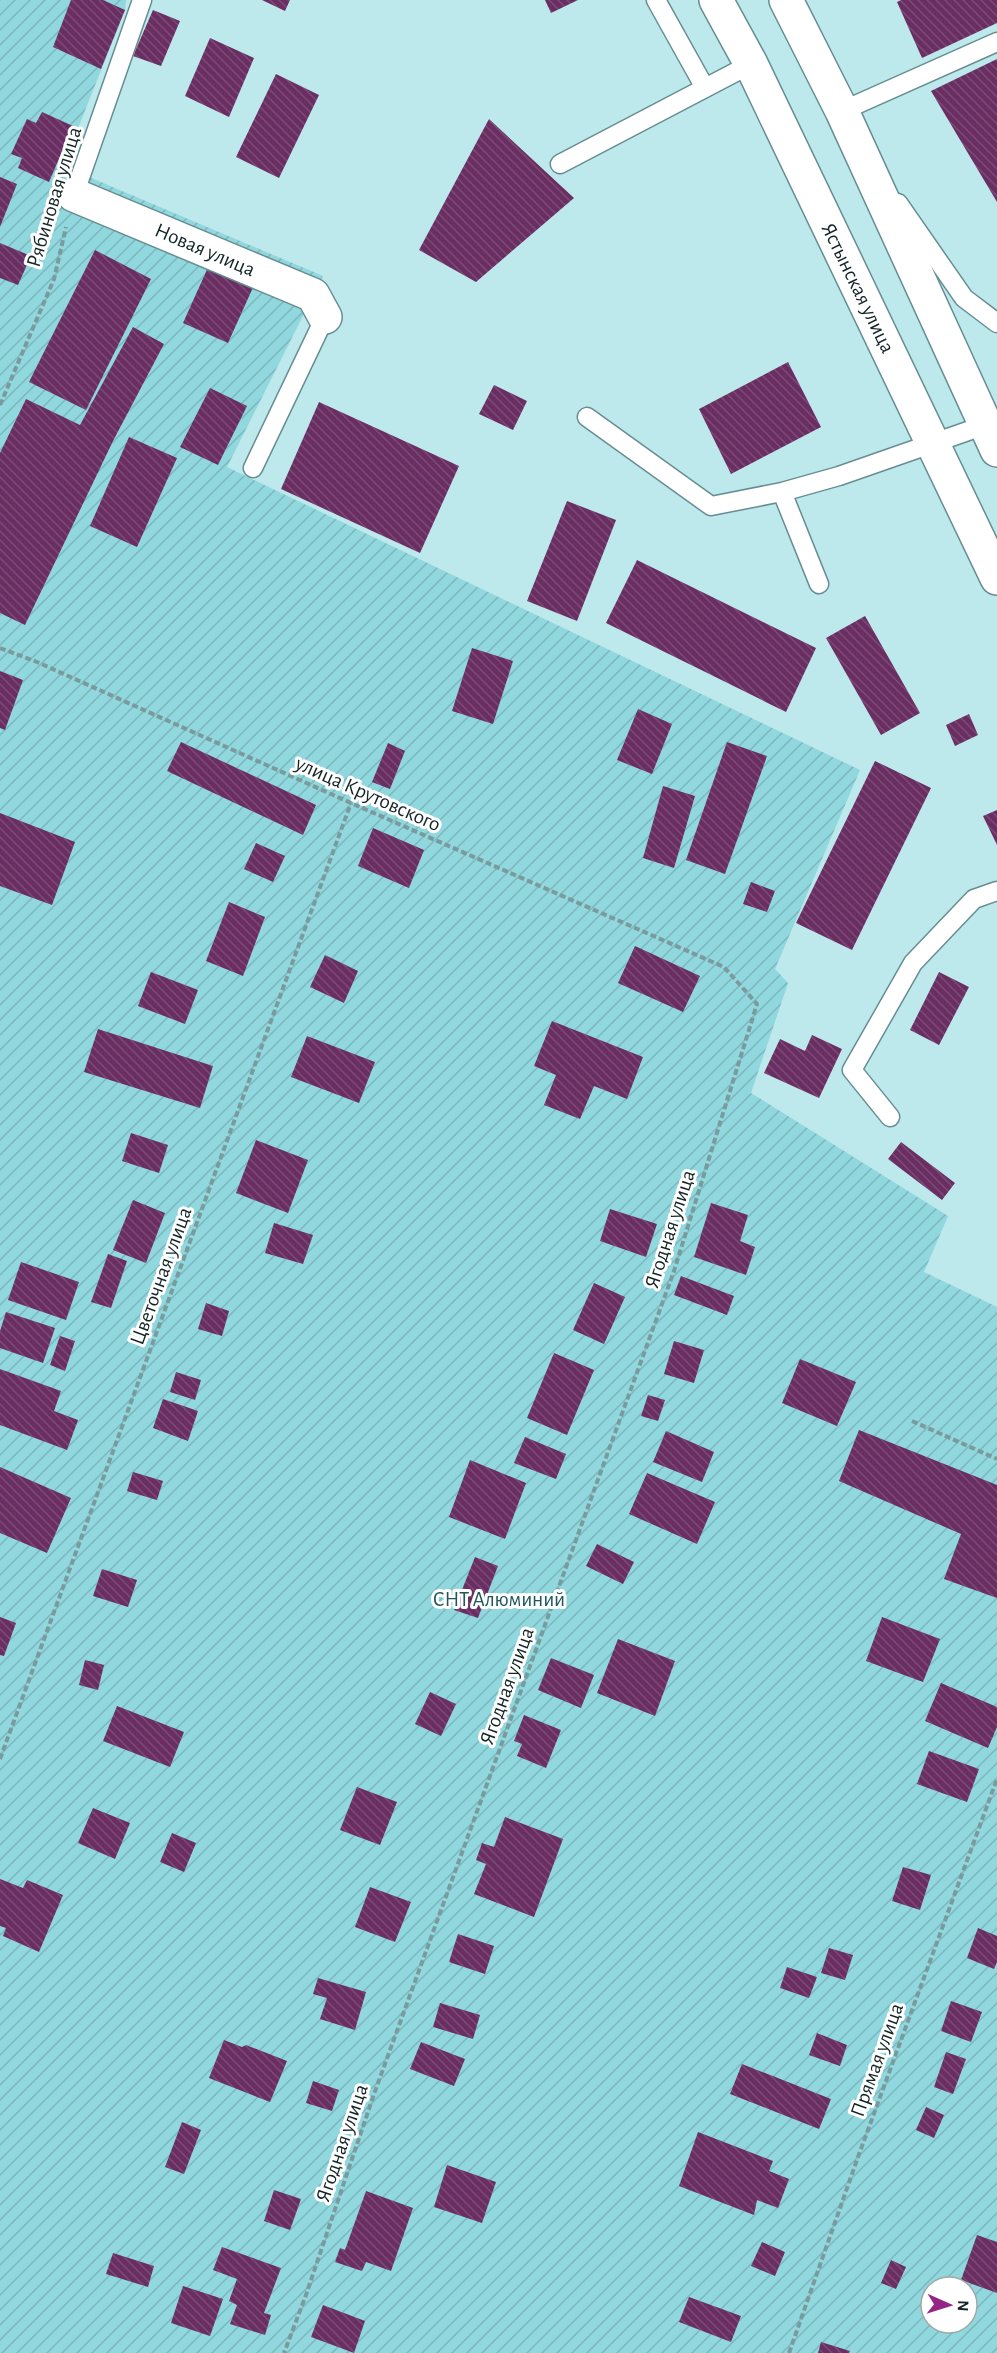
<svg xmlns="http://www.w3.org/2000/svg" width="997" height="2353" font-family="'Alegreya Sans',sans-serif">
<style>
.garden{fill:url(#garden-furrows);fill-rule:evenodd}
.building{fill:url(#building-back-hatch)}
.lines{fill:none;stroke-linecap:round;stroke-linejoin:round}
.service-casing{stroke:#668e92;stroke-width:21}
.minor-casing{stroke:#668e92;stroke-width:36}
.primary-casing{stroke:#668e92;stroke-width:36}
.path{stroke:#7a9b9e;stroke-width:4;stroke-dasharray:6 3;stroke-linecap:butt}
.service{stroke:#fff;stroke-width:18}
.minor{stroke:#fff;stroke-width:33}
.primary{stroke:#fff;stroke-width:33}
.labels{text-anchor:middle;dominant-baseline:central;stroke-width:6;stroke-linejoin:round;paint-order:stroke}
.street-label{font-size:21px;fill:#142526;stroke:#fff}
.park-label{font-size:21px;fill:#21575c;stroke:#fff}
</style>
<defs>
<pattern id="garden-furrows" width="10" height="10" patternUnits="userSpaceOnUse" patternTransform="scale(1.5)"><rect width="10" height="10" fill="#90d7de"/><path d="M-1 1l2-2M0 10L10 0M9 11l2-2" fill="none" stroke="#7bb8be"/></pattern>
<pattern id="building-back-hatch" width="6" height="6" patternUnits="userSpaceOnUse" patternTransform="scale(1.5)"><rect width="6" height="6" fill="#6b2e63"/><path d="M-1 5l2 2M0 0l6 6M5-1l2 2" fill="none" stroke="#7a4b75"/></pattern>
</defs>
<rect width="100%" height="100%" fill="#bde8ec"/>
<path class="garden" d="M0,0H126L125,10L63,166L323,276L227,467L860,770L775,969L788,983L751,1093L948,1216L924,1272L997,1307V2353H0ZM931,2287H967V2323H931Z"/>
<path class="building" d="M71,0H103L125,10L101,69L53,47Z
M262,0H290L285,11Z
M545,0H578L551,13Z
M901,0H997V23L922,58L897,2Z
M153,10L180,21L161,66L133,56Z
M210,38L254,58L229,117L185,96Z
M997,59V202L931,91Z
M276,74L319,95L279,178L236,157Z
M42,112L73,126L49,182L18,168L22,158L11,154L27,119L36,123Z
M489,119L574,198L476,282L419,250Z
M0,177L17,184L0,227Z
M0,243L31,256L18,285L0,278Z
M95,250L151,279L86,410L29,382Z
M210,263L255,283L228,343L183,323Z
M133,327L164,344L113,441L25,625L0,613V453L26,399L80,425Z
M788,362L821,427L731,474L699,409Z
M494,385L527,401L513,430L479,414Z
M210,388L247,406L218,465L180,447Z
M319,402L459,466L420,553L281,489Z
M129,437L177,458L137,547L90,526Z
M567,501L616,520L577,621L527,601Z
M637,560L816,648L786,712L606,623Z
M865,616L920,713L881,735L826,638Z
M472,648L513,661L493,724L452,711Z
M0,671L23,680L5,730L0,728Z
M638,709L672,724L652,774L617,760Z
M969,714L978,735L955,746L946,725Z
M181,742L316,805L303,835L167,771Z
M727,742L767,756L725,874L686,860Z
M388,743L405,751L390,789L372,782Z
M875,761L931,788L852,950L796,923Z
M663,786L695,796L674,868L643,858Z
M997,810V845L983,816Z
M0,813L75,842L52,905L0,886Z
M373,828L424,850L409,888L358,866Z
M256,843L285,856L273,882L244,869Z
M751,882L775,891L767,912L743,904Z
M229,902L265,917L243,976L206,961Z
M635,946L700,976L683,1012L618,983Z
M325,955L358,971L344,1003L310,987Z
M151,972L198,990L185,1024L138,1006Z
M939,972L969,987L939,1045L910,1030Z
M552,1021L643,1057L627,1099L594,1086L580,1119L544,1105L556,1075L534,1066Z
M98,1029L213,1066L200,1108L84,1072Z
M812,1035L842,1049L819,1098L764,1073L780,1039L805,1051Z
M307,1036L375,1062L359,1103L291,1077Z
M131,1133L168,1145L159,1173L122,1161Z
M256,1140L308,1160L288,1213L236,1193Z
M901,1142L955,1183L942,1200L888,1159Z
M133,1200L165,1213L146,1263L113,1250Z
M711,1203L748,1215L740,1241L755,1247L746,1275L694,1257Z
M610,1209L657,1224L646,1257L600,1241Z
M274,1223L313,1235L303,1264L265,1253Z
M108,1254L127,1261L111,1308L91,1302Z
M21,1262L79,1282L66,1320L8,1300Z
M681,1276L734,1296L727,1315L674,1295Z
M594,1283L625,1297L604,1344L573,1330Z
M206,1303L229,1311L222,1336L198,1329Z
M6,1312L55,1328L43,1363L0,1348V1331Z
M60,1336L75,1341L65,1371L50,1365Z
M674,1341L704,1350L694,1383L664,1374Z
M554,1353L594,1370L567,1435L527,1418Z
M800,1359L856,1382L837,1426L782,1403Z
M0,1369L61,1391L54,1411L78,1420L67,1450L0,1425Z
M176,1372L201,1380L195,1400L170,1392Z
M648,1395L665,1400L658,1421L641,1416Z
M163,1399L198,1411L188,1441L153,1428Z
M859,1430L997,1485V1598L944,1579L961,1534L839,1481Z
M666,1431L714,1452L702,1482L653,1462Z
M525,1437L566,1454L556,1479L514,1463Z
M470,1460L526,1483L505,1539L449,1517Z
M0,1467L71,1498L47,1553L0,1533Z
M133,1472L163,1481L157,1500L127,1491Z
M647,1473L715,1502L697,1544L629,1514Z
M597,1544L634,1562L623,1584L586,1566Z
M475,1557L498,1566L478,1618L454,1610Z
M102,1569L137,1580L128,1607L93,1596Z
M0,1617L16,1623L4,1656L0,1655Z
M882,1617L940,1639L923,1682L866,1661Z
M618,1639L675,1661L655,1716L597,1693Z
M551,1658L594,1675L581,1708L538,1690Z
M85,1660L104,1665L98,1690L79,1685Z
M941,1683L997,1707V1727L988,1748L925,1721Z
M430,1692L456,1704L441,1736L415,1724Z
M117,1706L184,1732L170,1767L103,1741Z
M524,1715L561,1730L546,1768L517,1756L522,1744L514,1741Z
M929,1751L979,1769L967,1802L917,1784Z
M357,1787L397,1802L380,1845L340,1830Z
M93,1808L130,1823L115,1859L78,1843Z
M505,1817L563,1839L534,1917L474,1894L486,1864L476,1860L482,1843L494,1847Z
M172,1833L196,1843L184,1872L160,1862Z
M903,1867L931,1875L920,1910L892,1901Z
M0,1879L23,1888L27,1880L63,1895L39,1952L3,1936L6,1928L0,1926Z
M370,1887L411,1902L395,1942L355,1927Z
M978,1928L997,1936V1962L994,1969L967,1958Z
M458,1934L494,1946L485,1974L449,1962Z
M829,1948L853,1955L845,1980L821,1973Z
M787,1967L817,1977L809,1998L780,1988Z
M318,1978L366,1992L355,2030L320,2019L327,1998L313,1994Z
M951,2001L982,2012L971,2042L941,2031Z
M440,2003L480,2015L473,2039L433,2027Z
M817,2033L847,2045L840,2066L809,2055Z
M224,2040L242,2047L246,2045L287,2061L270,2102L209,2078Z
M421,2042L465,2059L454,2086L410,2069Z
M946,2052L966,2059L953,2094L934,2087Z
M742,2064L831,2099L819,2129L730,2094Z
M313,2081L339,2090L332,2111L306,2103Z
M926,2107L944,2115L934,2138L916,2130Z
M182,2122L201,2130L184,2174L165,2167Z
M698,2132L773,2161L769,2171L789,2179L778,2208L757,2200L754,2215L679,2186Z
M447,2165L496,2182L482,2223L434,2207Z
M274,2190L301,2199L290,2230L264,2221Z
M366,2191L413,2208L391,2271L366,2262L362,2271L335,2262L340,2248L345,2250Z
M977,2235L997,2242V2293L961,2280Z
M762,2242L785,2252L775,2276L751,2266Z
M222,2247L281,2268L264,2313L271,2315L265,2335L230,2324L237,2305L229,2301L237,2279L213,2270Z
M113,2253L154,2266L148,2287L106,2274Z
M891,2260L906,2267L896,2289L881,2283Z
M183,2286L223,2299L210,2336L171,2323Z
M689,2297L741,2316L731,2342L679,2322Z
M323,2305L365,2321L354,2353L311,2337Z
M821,2342L850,2351L849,2353H818Z"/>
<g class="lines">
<defs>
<path id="service" d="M656,0L705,88
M842,111L997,42
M560,164L751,64
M74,195L142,0
M898,203L964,298L997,323
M587,417L711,506L782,492L839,476L991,423
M253,468L325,317
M782,492L819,584
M890,1117L852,1070L913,963L974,899L997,891"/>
<path id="minor" d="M74,195L313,295L325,317"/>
<path id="primary" d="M716,0L751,64L997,578
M786,0L842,111L997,450"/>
</defs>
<use href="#service" class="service-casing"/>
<use href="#minor" class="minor-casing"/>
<use href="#primary" class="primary-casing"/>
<path class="path" d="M0,405L54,279L66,227
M0,648L37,662L351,803L724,967L757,1004L674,1271L374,2094L306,2295L284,2353
M912,1421L997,1459
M0,1759L351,803
M789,2353L858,2157L997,1779"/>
<use href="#service" class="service"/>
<use href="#minor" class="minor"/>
<use href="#primary" class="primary"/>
</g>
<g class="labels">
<g class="street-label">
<text transform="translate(54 197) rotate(-73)">Рябиновая улица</text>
<text transform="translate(205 250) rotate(23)">Новая улица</text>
<text transform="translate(858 288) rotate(64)">Ястынская улица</text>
<text transform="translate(368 794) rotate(24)">улица Крутовского</text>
<text transform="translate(670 1229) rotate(-72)">Ягодная улица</text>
<text transform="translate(161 1276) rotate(-70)">Цветочная улица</text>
<text transform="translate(507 1686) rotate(-70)">Ягодная улица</text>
<text transform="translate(877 2060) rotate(-70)">Прямая улица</text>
<text transform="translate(342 2143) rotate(-71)">Ягодная улица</text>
</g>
<g class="park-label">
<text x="499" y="1599">СНТ Алюминий</text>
</g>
</g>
<g transform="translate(949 2305) rotate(93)"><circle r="28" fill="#ffffff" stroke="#a1a8a8" stroke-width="1.5"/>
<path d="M0-4.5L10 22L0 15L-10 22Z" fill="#932587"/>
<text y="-9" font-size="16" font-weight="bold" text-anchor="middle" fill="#142526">N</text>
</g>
</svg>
